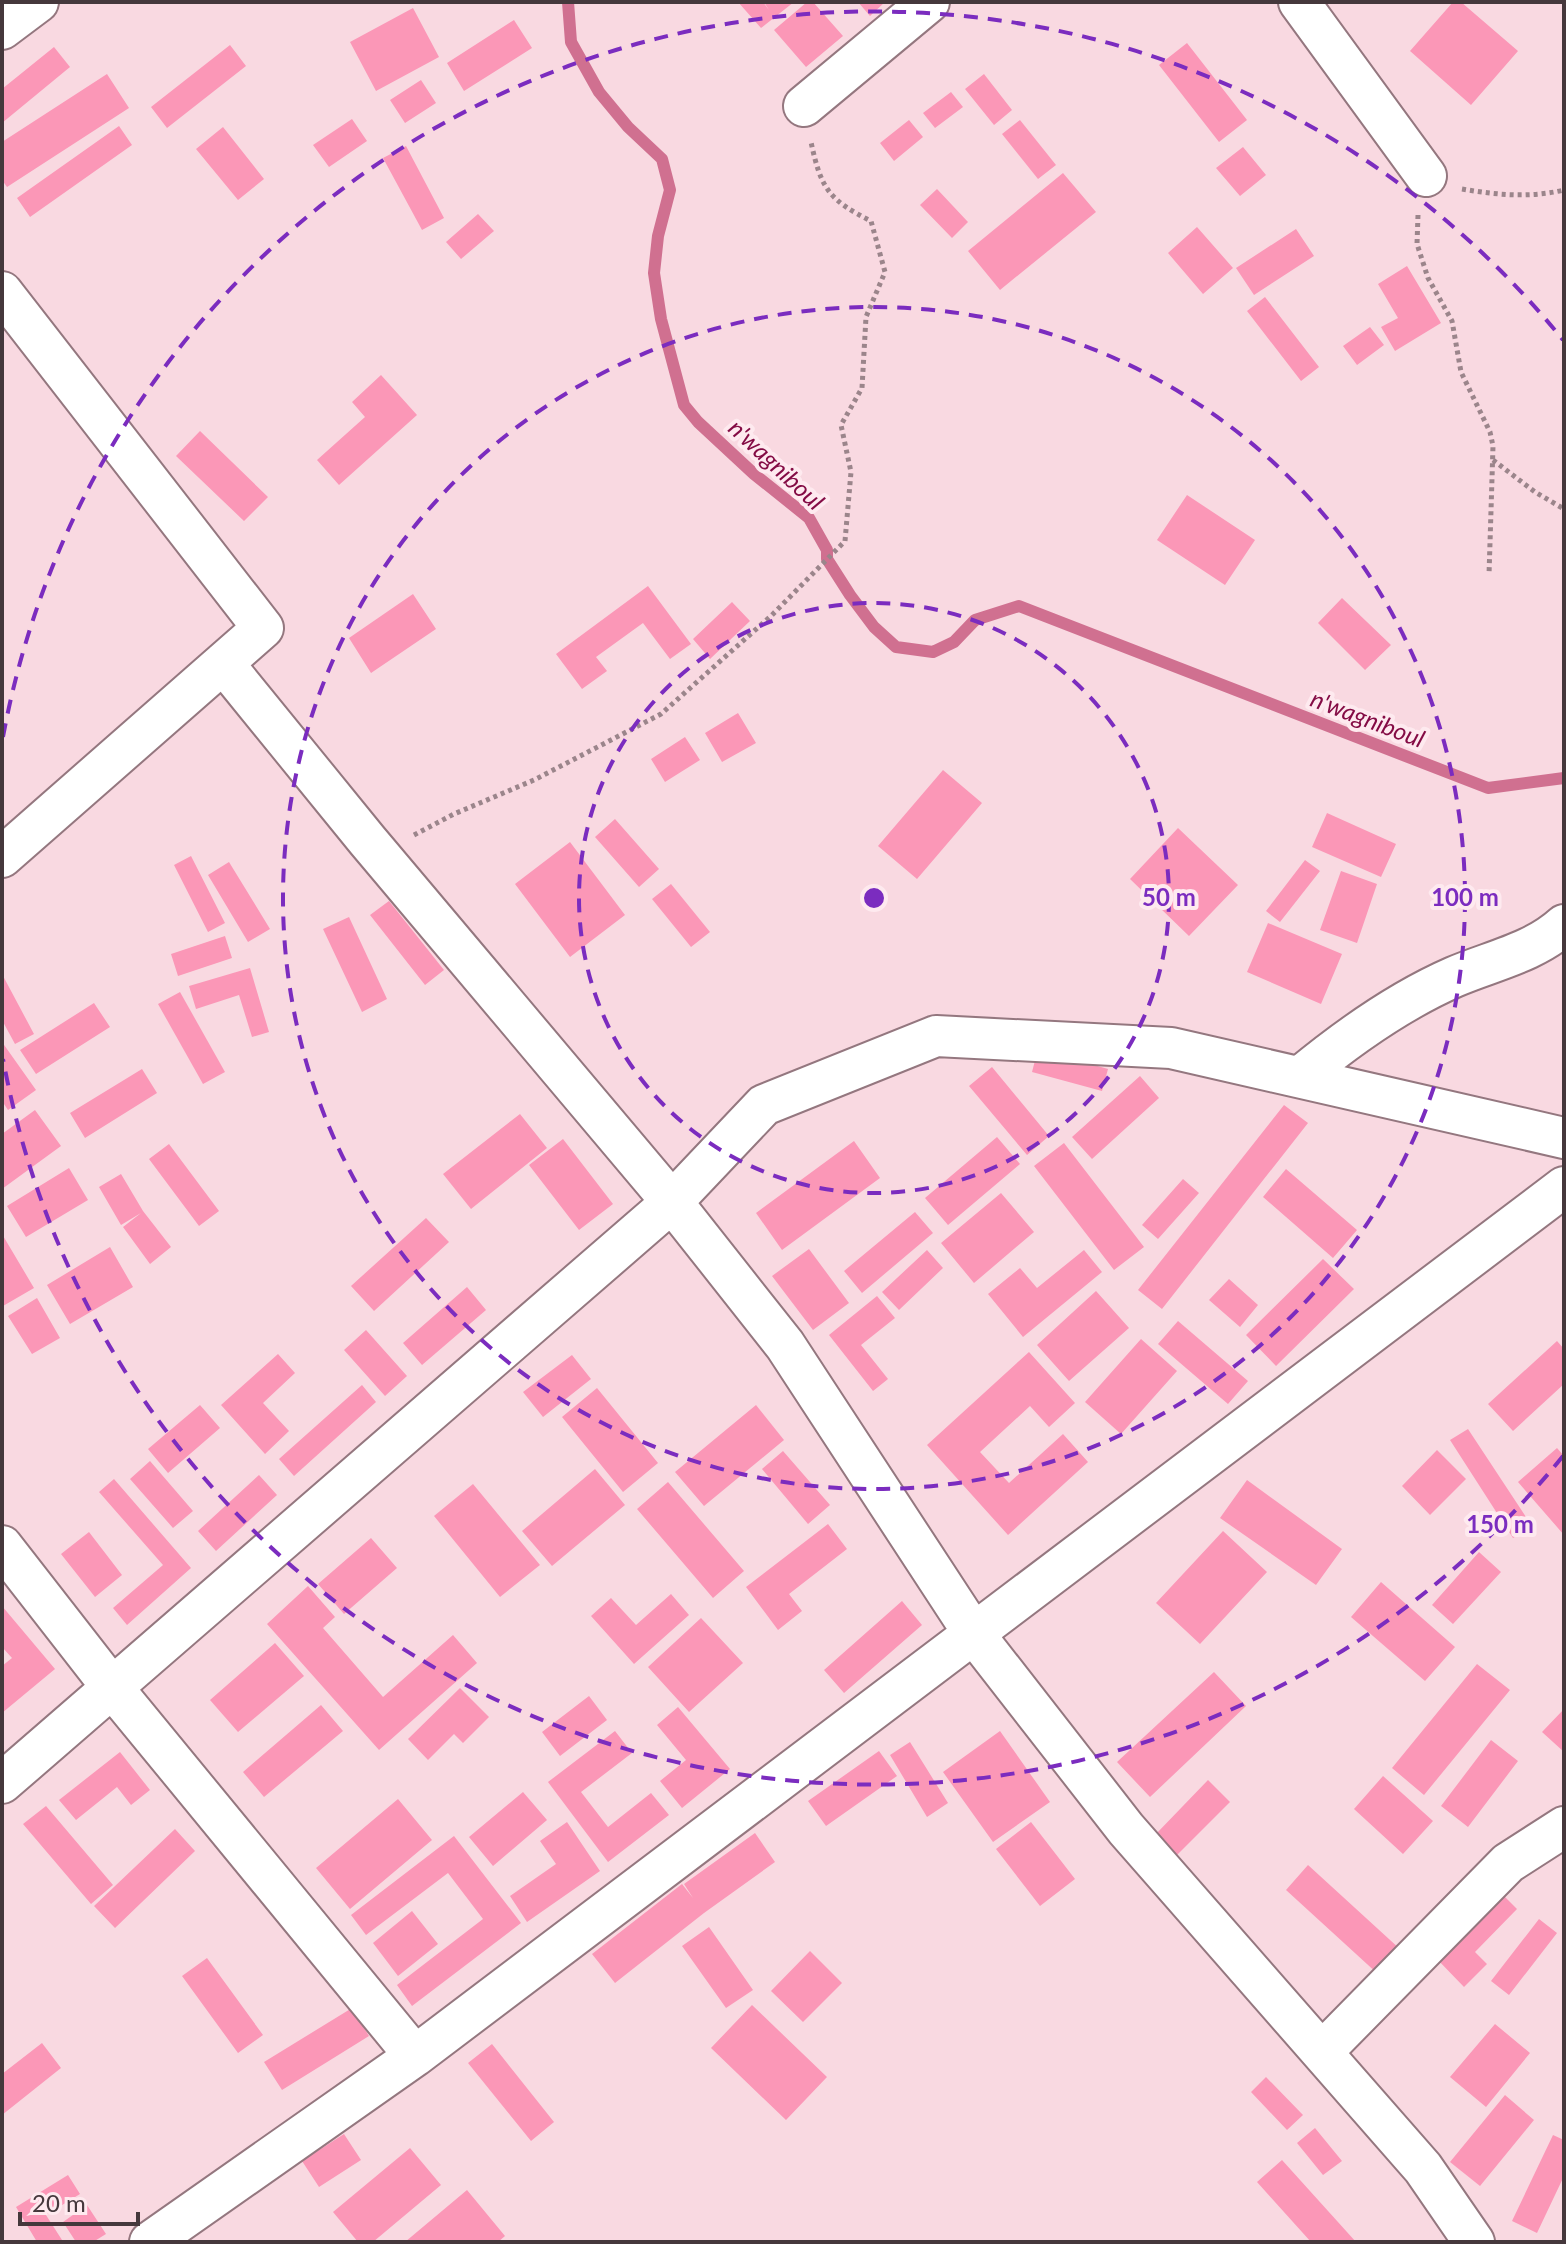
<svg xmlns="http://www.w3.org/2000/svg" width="1566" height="2244" font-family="Lato,sans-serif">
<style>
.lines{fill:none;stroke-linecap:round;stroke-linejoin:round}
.stream{stroke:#d07090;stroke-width:12}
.building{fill:#fb97b7}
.street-casing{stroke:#94777f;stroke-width:44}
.path{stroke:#9b858b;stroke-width:5;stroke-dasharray:4 4;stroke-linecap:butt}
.street{stroke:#fff;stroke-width:40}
.ring{fill:none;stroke:#7b2cbf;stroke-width:4;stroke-dasharray:14 10}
.labels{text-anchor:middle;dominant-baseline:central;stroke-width:8;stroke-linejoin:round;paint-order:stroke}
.water-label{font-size:24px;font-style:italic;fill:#840c45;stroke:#feeaef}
.centre{fill:#7b2cbf;stroke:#feeaef;stroke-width:4}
.ring-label{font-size:24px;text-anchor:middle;font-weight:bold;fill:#7b2cbf;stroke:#feeaef;stroke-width:8;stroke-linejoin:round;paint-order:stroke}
</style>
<rect width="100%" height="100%" fill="#f9d9e1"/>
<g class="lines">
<path class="stream" d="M568,2L571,42L599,92L628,127L662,159L670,190L658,236L654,273L661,319L684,405L698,422L754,474L809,518L827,550V559L850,595L874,627L896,647L933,652L954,642L975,620L1019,606L1488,788L1564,778"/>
</g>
<path class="building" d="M738,2H763L769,10L764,2H794L761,28Z
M807,2H813L843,36L806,67L774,30Z
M858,2H885L870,16Z
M1453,2H1461L1518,51L1471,105L1410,51Z
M413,8L439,57L376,91L350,42Z
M514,20L532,48L464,91L447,63Z
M1187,43L1247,120L1219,142L1159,65Z
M230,45L246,66L167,128L151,107Z
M54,47L70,67L2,123V89Z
M107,74L129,108L7,187L2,180V142Z
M984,74L1012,110L994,125L965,89Z
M421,80L436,103L405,123L390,100Z
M951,92L963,107L935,128L923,113Z
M352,119L367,141L329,167L313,145Z
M909,120L923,137L894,161L880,143Z
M1020,120L1056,165L1038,179L1002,134Z
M119,126L132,145L30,217L17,198Z
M223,127L264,179L238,200L196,149Z
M406,146L444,218L422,230L383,158Z
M1243,147L1266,175L1240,196L1216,168Z
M1063,173L1096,212L1000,290L968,251Z
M937,189L968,222L952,238L920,205Z
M478,214L494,231L461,259L446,242Z
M1197,227L1233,268L1203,294L1168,253Z
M1296,229L1314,256L1254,295L1236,268Z
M1407,266L1441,323L1395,351L1381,327L1398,318L1378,284Z
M1265,297L1319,367L1301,381L1247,311Z
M1370,327L1384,345L1357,365L1343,346Z
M381,375L417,415L339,485L317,460L365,417L352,402Z
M200,431L268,497L244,521L176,456Z
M1187,495L1255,540L1225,585L1157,540Z
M648,586L691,644L670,659L643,623L596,657L607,671L582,689L556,654Z
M413,594L436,629L371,673L349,638Z
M1342,598L1391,645L1365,670L1318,623Z
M732,602L750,621L710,659L693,639Z
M738,713L756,743L722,762L705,733Z
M685,737L700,760L665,782L651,759Z
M943,770L982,803L917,879L878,846Z
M1327,813L1396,844L1381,877L1312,847Z
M615,819L659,869L639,887L595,837Z
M1178,828L1238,885L1189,936L1130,879Z
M570,842L625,915L570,957L515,884Z
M191,856L225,923L208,932L174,865Z
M1305,860L1320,871L1280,922L1266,911Z
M229,862L270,929L248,942L208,875Z
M1341,871L1377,884L1357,943L1320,930Z
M671,884L710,932L691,947L652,899Z
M389,901L444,970L425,985L370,915Z
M349,917L387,999L362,1012L323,929Z
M1268,923L1342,954L1321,1004L1247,972Z
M225,936L232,958L178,976L171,954Z
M250,968L269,1032L252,1037L239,995L196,1009L189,986Z
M2,974L34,1034L15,1044L2,1020Z
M180,992L225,1072L203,1084L158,1004Z
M94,1003L110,1027L36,1074L20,1050Z
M2,1042L36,1090L8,1110L2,1101Z
M1038,1049L1108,1069L1102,1091L1032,1072Z
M992,1067L1049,1136L1027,1155L969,1086Z
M142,1069L157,1093L85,1138L70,1113Z
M1140,1076L1159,1098L1092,1159L1072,1137Z
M1284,1105L1308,1123L1162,1309L1138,1290Z
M35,1110L61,1146L2,1189V1134Z
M520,1114L547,1148L471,1209L443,1174Z
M997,1137L1020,1164L948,1225L925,1198Z
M563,1139L613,1204L579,1230L529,1165Z
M854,1141L880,1178L782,1250L756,1213Z
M1064,1143L1144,1247L1114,1270L1034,1166Z
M169,1144L219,1211L199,1226L149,1159Z
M69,1168L88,1200L26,1237L7,1206Z
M1286,1169L1357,1230L1333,1258L1263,1197Z
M121,1174L143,1211L171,1247L150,1264L123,1227L141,1213L121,1225L99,1187Z
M1183,1179L1199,1193L1158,1239L1142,1225Z
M1001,1193L1034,1232L974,1283L941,1243Z
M915,1212L933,1233L862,1293L844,1271Z
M426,1218L449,1242L374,1311L351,1286Z
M2,1234L34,1288L3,1306L2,1304Z
M110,1247L133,1287L70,1324L47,1285Z
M809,1249L849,1303L813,1330L772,1276Z
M927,1250L943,1268L899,1310L882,1292Z
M1084,1250L1102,1272L1023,1337L988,1294L1020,1268L1037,1288Z
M1323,1259L1354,1289L1276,1366L1246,1335Z
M1229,1279L1258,1305L1240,1327L1209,1300Z
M467,1287L486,1310L422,1365L403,1343Z
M1096,1291L1129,1328L1069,1381L1037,1345Z
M877,1296L895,1318L861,1345L888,1379L873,1391L829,1335Z
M37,1298L60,1338L32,1354L8,1316Z
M1178,1321L1248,1381L1228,1404L1158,1344Z
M366,1330L407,1376L385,1396L344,1350Z
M1141,1339L1177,1371L1121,1434L1085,1402Z
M1557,1341L1564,1349V1384L1513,1431L1488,1404Z
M1029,1352L1075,1403L1049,1427L1030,1406L980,1452L1009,1483L1063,1434L1088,1462L1008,1535L927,1445Z
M278,1354L295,1373L263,1403L289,1431L265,1454L221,1405Z
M572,1355L591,1379L543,1417L523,1392Z
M362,1385L376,1402L294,1476L279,1459Z
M597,1388L658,1463L623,1492L562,1417Z
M200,1405L220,1428L168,1473L148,1449Z
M756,1405L784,1440L704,1506L675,1472Z
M1468,1429L1532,1526L1513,1538L1450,1440Z
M1557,1448L1564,1456V1535L1518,1482Z
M1437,1450L1466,1479L1430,1515L1402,1486Z
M783,1451L830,1505L808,1524L762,1469Z
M150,1461L193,1511L173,1528L130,1479Z
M595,1469L625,1505L552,1566L522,1531Z
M259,1475L277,1495L216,1551L198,1531Z
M114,1479L191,1568L127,1625L113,1608L163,1565L99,1492Z
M1247,1480L1342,1549L1316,1585L1220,1518Z
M668,1482L744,1571L713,1598L637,1509Z
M473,1484L540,1565L500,1597L434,1516Z
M828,1524L847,1549L789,1594L802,1611L778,1630L746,1587Z
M1223,1531L1267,1572L1200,1644L1156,1603Z
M89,1532L122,1575L95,1597L61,1554Z
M371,1538L397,1568L344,1614L318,1584Z
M1479,1552L1501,1572L1453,1624L1432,1605Z
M1381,1582L1455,1647L1425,1681L1351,1617Z
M308,1586L335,1617L323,1628L383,1697L453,1635L477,1663L379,1750L267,1624Z
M671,1594L689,1615L634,1664L591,1616L611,1598L636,1625Z
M902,1601L922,1625L844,1693L824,1670Z
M2,1606L55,1669L2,1713V1666L12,1658L2,1647Z
M701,1618L743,1663L689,1712L648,1667Z
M275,1643L304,1676L238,1732L210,1700Z
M1477,1664L1510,1690L1424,1795L1392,1768Z
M1214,1672L1246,1706L1150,1797L1117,1762Z
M460,1688L489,1717L463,1743L454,1734L428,1760L408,1739Z
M589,1696L607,1720L560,1756L542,1732Z
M321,1705L343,1731L264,1797L243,1772Z
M678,1707L730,1769L682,1808L660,1781L686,1760L657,1725Z
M1564,1709V1752L1542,1732Z
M615,1731L632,1753L581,1792L608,1827L651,1793L669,1815L608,1862L548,1782Z
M1000,1731L1050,1802L993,1842L943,1772Z
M1491,1740L1518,1761L1468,1827L1441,1806Z
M910,1742L948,1803L927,1817L890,1755Z
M879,1751L897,1776L826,1826L808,1801Z
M120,1752L150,1790L131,1805L117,1787L76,1820L59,1800Z
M1383,1776L1433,1821L1403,1854L1354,1809Z
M1208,1780L1230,1802L1176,1856L1155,1835Z
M523,1792L547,1820L493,1866L469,1837Z
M398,1799L432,1840L350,1909L316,1868Z
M46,1806L113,1885L91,1904L23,1824Z
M567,1822L600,1871L527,1922L510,1896L556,1864L540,1841Z
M1031,1822L1075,1879L1040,1906L996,1849Z
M175,1829L195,1851L115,1928L94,1906Z
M755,1833L775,1862L704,1913L615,1983L592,1954L682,1884L693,1898L684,1884Z
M454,1836L521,1923L412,2006L397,1985L483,1919L448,1873L366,1935L351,1915Z
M1308,1865L1401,1950L1379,1975L1286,1890Z
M1500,1892L1517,1909L1475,1952L1487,1964L1464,1987L1435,1957Z
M412,1911L438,1944L398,1976L373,1943Z
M1539,1919L1557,1933L1509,1995L1491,1981Z
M709,1927L753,1990L726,2008L682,1946Z
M810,1951L842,1983L803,2022L771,1991Z
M207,1958L263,2035L238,2053L182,1976Z
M752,2005L827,2077L786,2120L711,2048Z
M352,2008L369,2036L282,2090L264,2062Z
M1495,2024L1530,2053L1486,2107L1450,2077Z
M42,2043L61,2068L2,2115V2074Z
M492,2044L554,2122L531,2141L468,2063Z
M1266,2077L1303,2115L1287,2130L1251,2092Z
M1505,2095L1534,2120L1480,2186L1450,2162Z
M1315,2128L1342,2161L1323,2175L1297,2143Z
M344,2134L361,2160L319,2187L302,2161Z
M1553,2135L1564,2140V2176L1537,2233L1512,2221Z
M410,2148L441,2185L373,2242H358L333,2212Z
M1282,2160L1356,2242H1311L1257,2182Z
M68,2175L80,2194L46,2215L62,2240L37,2242L16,2207Z
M467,2190L505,2236L498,2242H405Z
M87,2205L106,2234L93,2242H76L63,2222Z"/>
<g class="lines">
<defs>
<path id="street" d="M1299,2L1426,176
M2,29L38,2
M804,106L929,2
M2,292L263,628L2,857
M223,663L367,840L672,1202L785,1345L974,1634L1126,1829L1423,2168L1474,2242
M1300,1077C1347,1038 1397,1002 1454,977C1491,961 1533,953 1564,925
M2,1546L111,1686L415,2056
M2,1783L672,1202L764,1105L936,1036L1171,1048L1564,1138
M1322,2052L1508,1863L1564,1827
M150,2242L415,2056L1564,1187"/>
</defs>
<use href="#street" class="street-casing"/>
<path class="path" d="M1462,189C1496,195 1530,198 1564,190
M1418,215L1417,244L1428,278L1452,321L1461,372L1490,432L1493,446L1489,575
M1493,460L1535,492L1564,509
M414,835L454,814L534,780L661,714L772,615L845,541L851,472L841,425L862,388L866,317L885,272L871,221C829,200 821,189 811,142"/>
<use href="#street" class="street"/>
</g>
<g class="ring">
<circle cx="874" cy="898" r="295"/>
<circle cx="874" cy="898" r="591"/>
<path d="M1563 1456A886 886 0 0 1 3 1059M3 737A886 886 0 0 1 1563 340"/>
</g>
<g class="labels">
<g class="water-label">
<text transform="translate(777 464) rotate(43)">n'wagniboul</text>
<text transform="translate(1368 718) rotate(21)">n'wagniboul</text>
</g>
</g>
<circle cx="874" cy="898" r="12" class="centre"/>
<g class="ring-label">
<text x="1169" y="906">50 m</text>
<text x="1465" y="906">100 m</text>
<text x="1500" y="1533">150 m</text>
</g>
<rect width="1566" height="2244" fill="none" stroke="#45383c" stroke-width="8"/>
<path d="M20 2212v12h118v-12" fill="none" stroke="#45383c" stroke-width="4"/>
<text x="32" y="2212" font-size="24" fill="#45383c" stroke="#feeaef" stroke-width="6" paint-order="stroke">20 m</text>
</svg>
